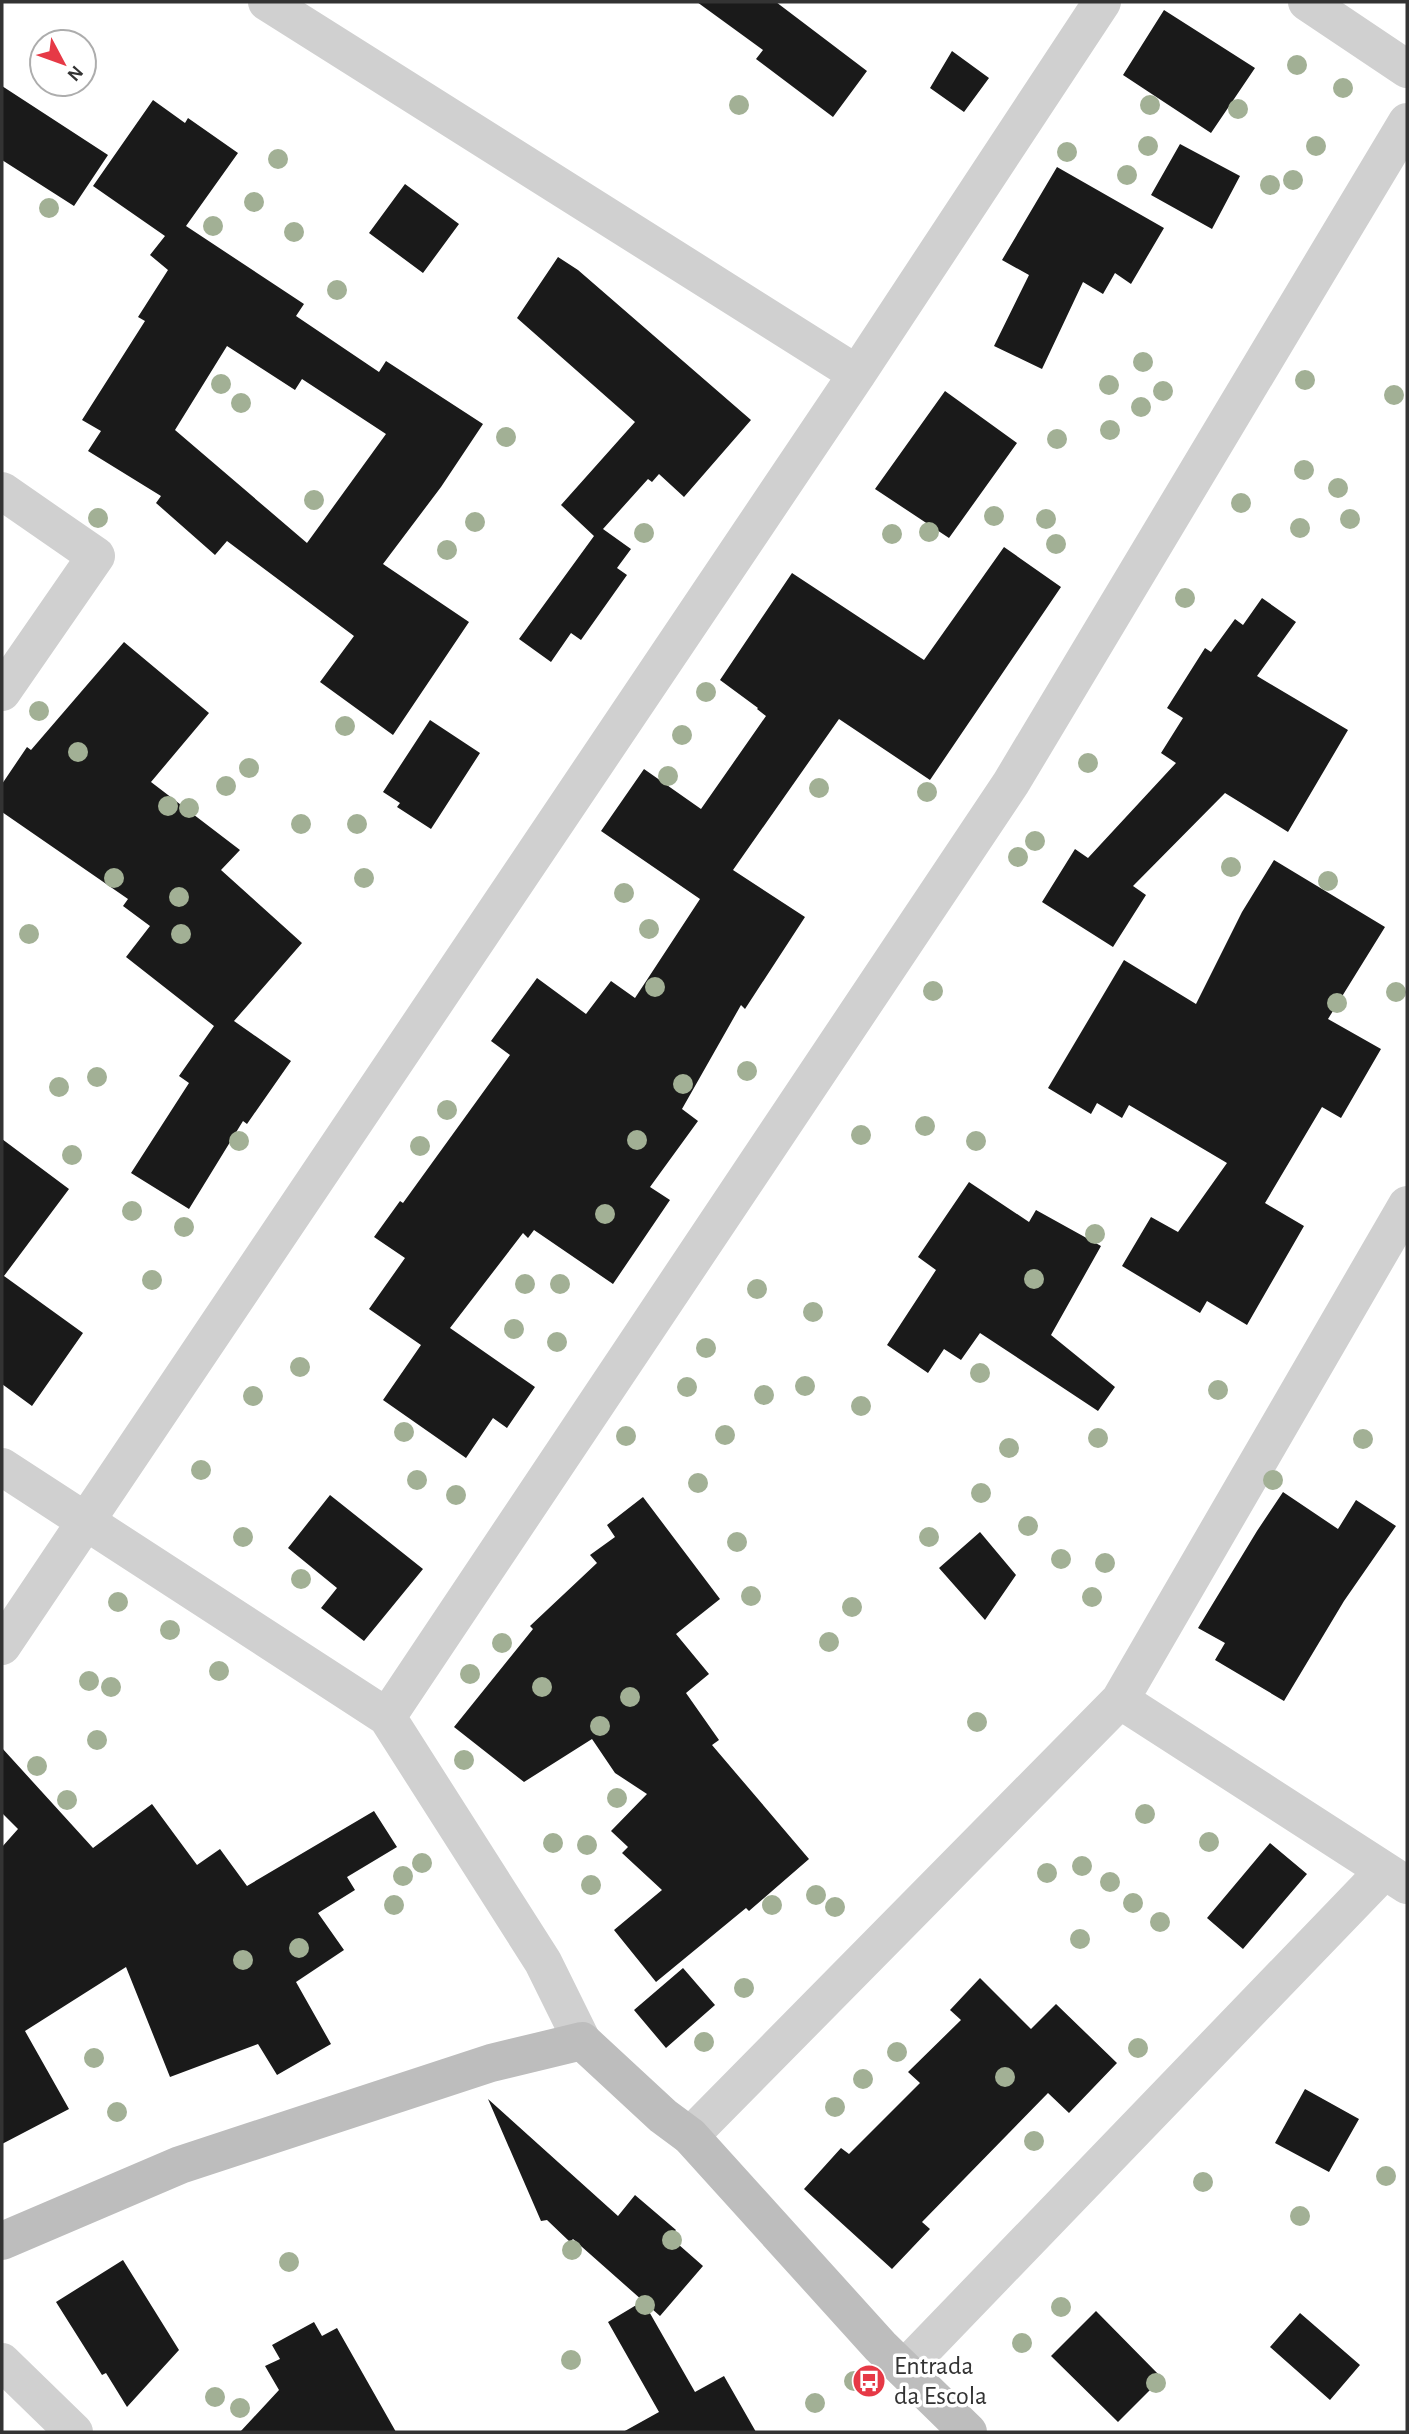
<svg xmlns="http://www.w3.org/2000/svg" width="1409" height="2434" font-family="'Alegreya Sans',sans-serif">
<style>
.building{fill:#1a1a1a;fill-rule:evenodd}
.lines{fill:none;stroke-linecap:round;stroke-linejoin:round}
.street{stroke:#d0d0d0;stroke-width:38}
.secondary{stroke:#bdbdbd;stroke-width:38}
.tree{fill:#a2b095}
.labels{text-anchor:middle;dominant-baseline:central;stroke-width:7;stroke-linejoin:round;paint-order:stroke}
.poi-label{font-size:26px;fill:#333;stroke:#fff;text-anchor:start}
</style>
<rect width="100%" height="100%" fill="#fff"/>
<path class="building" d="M697,2H776L867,71L833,117L756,59L763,50Z
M1164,10L1255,68L1211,133L1123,75Z
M952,51L989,78L964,112L930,88Z
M2,86L108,155L74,206L2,160Z
M153,100L185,123L188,118L238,153L186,226L304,304L296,316L379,372L386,361L483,424L441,487L383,564L469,622L393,735L320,682L354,636L227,541L215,555L156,503L161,496L88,451L101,431L82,420L145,321L138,317L168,270L150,255L165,236L93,186ZM227,346L295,390L302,379L386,434L307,543L175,430Z
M1180,144L1240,176L1212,229L1151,195Z
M1057,167L1164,228L1131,284L1115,273L1103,294L1083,282L1042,369L994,346L1029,275L1002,260Z
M405,184L459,224L423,273L369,233Z
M558,257L578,270L751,420L684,497L659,474L652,482L648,479L603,529L631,549L617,568L627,575L581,640L571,633L551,662L519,639L594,536L561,505L635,422L517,318Z
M945,391L1017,443L949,538L875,489Z
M1004,547L1061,587L930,780L839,719L733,870L805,917L745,1009L741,1005L682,1109L698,1121L650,1187L670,1200L613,1284L534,1230L528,1238L523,1233L450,1328L535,1387L507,1428L493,1418L466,1458L383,1400L421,1345L369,1309L405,1258L374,1237L400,1201L403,1203L510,1055L491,1041L537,978L586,1014L611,981L635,998L700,899L601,831L644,769L701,809L766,716L757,709L758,708L720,680L792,573L924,660Z
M1262,598L1296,622L1257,676L1348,730L1288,832L1225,793L1133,886L1146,895L1113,947L1042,902L1075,849L1088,858L1176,763L1161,753L1183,718L1167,708L1205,648L1211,652L1235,619L1243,625Z
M124,642L209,713L151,782L240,850L221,870L302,943L234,1021L291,1061L247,1124L243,1121L189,1209L131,1173L189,1083L179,1076L214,1026L126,957L150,926L123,906L128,899L2,812V784L27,747L31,750Z
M430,720L480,753L431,829L397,807L400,803L383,792Z
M1274,860L1385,927L1328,1019L1381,1049L1341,1118L1322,1107L1265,1203L1304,1226L1247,1325L1207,1301L1200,1313L1122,1266L1151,1217L1178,1232L1227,1163L1129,1105L1122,1118L1097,1103L1091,1114L1048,1088L1124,960L1196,1004L1242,912Z
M2,1139L69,1189L4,1276L83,1333L32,1406L2,1384Z
M969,1182L1029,1222L1036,1210L1101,1246L1051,1335L1115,1387L1098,1411L980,1333L961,1360L944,1349L928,1373L887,1345L936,1270L918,1257Z
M1283,1492L1338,1529L1356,1500L1396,1526L1344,1601L1284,1701L1215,1660L1225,1643L1198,1628L1257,1531Z
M330,1495L423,1569L364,1641L321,1608L337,1588L288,1548Z
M643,1497L720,1599L676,1634L709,1674L686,1693L719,1740L712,1745L809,1859L749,1911L746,1908L656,1982L614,1930L662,1890L622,1853L628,1847L611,1831L647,1794L615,1773L592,1739L524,1782L454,1727L533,1629L530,1626L597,1563L590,1555L615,1537L607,1525Z
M980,1532L1016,1575L985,1620L939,1568Z
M2,1748L93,1848L152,1804L197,1865L220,1849L247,1886L374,1811L397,1847L347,1877L355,1890L318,1913L344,1950L296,1982L331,2044L277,2075L258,2044L170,2077L126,1967L25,2031L69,2109L2,2144V1847L18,1829L2,1813Z
M1270,1843L1307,1874L1243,1949L1207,1918Z
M683,1968L715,2005L666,2048L634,2010Z
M980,1978L1031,2029L1056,2004L1117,2063L1069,2113L1048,2093L922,2222L930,2229L892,2269L804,2189L841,2148L849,2154L920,2083L908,2072L961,2020L950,2010Z
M1305,2089L1359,2119L1329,2172L1275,2143Z
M488,2099L618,2216L635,2195L676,2230L670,2237L703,2266L660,2316L573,2239L570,2242L547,2220L541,2221Z
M123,2260L179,2350L127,2407L106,2373L102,2375L56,2302Z
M643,2301L695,2392L724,2376L756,2432H623L659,2412L608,2322Z
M1096,2311L1162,2378L1118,2422L1051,2356Z
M1300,2313L1360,2365L1330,2400L1270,2347Z
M314,2322L322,2336L337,2328L396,2432H240L279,2390L265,2366L280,2359L272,2345Z"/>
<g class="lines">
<path class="street" d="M267,2L857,374
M1307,2L1407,69
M2,491L96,556L2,692
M2,1467L387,1717L543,1962L582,2041
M2,1646L857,374L1102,2
M1120,1700L1407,1885
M387,1717L1011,783L1407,122
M690,2136L1120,1700L1407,1205
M2,2362L74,2432
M904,2369L1384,1871"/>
<path class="secondary" d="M2,2241L180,2165L491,2063L582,2041L663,2116L690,2136L880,2346L968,2432"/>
</g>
<g class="tree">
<circle cx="1297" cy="65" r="10"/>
<circle cx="1343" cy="88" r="10"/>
<circle cx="739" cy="105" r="10"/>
<circle cx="1150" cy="105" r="10"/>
<circle cx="1238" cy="109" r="10"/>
<circle cx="1148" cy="146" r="10"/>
<circle cx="1316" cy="146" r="10"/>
<circle cx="1067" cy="152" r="10"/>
<circle cx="278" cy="159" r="10"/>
<circle cx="1127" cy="175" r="10"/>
<circle cx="1293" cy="180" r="10"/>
<circle cx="1270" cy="185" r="10"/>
<circle cx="254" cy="202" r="10"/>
<circle cx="49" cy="208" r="10"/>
<circle cx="213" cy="226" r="10"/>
<circle cx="294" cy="232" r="10"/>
<circle cx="337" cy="290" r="10"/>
<circle cx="1143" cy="362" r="10"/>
<circle cx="1305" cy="380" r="10"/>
<circle cx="221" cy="384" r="10"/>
<circle cx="1109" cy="385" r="10"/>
<circle cx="1163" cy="391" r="10"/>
<circle cx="1394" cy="395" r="10"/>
<circle cx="241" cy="403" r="10"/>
<circle cx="1141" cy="407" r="10"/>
<circle cx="1110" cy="430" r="10"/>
<circle cx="506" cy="437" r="10"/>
<circle cx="1057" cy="439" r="10"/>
<circle cx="1304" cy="470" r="10"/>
<circle cx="1338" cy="488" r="10"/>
<circle cx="314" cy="500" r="10"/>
<circle cx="1241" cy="503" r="10"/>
<circle cx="994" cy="516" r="10"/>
<circle cx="98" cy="518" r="10"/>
<circle cx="1046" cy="519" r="10"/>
<circle cx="1350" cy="519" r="10"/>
<circle cx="475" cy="522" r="10"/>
<circle cx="1300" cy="528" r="10"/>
<circle cx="929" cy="532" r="10"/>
<circle cx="644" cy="533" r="10"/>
<circle cx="892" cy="534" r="10"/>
<circle cx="1056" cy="544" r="10"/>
<circle cx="447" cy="550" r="10"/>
<circle cx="1185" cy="598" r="10"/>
<circle cx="706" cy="692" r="10"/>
<circle cx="39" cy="711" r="10"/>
<circle cx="345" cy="726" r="10"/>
<circle cx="682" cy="735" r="10"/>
<circle cx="78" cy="752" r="10"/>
<circle cx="1088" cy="763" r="10"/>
<circle cx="249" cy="768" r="10"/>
<circle cx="668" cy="776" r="10"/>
<circle cx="226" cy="786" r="10"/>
<circle cx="819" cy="788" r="10"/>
<circle cx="927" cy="792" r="10"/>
<circle cx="168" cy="806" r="10"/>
<circle cx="189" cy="808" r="10"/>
<circle cx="301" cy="824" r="10"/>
<circle cx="357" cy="824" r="10"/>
<circle cx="1035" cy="841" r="10"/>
<circle cx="1018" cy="857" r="10"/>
<circle cx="1231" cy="867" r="10"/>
<circle cx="114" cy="878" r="10"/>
<circle cx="364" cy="878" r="10"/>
<circle cx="1328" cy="881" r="10"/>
<circle cx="624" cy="893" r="10"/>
<circle cx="179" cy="897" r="10"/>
<circle cx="649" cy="929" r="10"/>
<circle cx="29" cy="934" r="10"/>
<circle cx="181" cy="934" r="10"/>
<circle cx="655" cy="987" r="10"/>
<circle cx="933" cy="991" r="10"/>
<circle cx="1396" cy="992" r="10"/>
<circle cx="1337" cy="1003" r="10"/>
<circle cx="747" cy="1071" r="10"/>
<circle cx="97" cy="1077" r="10"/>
<circle cx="683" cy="1084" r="10"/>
<circle cx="59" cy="1087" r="10"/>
<circle cx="447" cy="1110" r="10"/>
<circle cx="925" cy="1126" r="10"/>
<circle cx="861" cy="1135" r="10"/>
<circle cx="637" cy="1140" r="10"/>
<circle cx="239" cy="1141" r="10"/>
<circle cx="976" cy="1141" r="10"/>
<circle cx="420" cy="1146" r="10"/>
<circle cx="72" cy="1155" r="10"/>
<circle cx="132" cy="1211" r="10"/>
<circle cx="605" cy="1214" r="10"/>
<circle cx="184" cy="1227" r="10"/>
<circle cx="1095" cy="1234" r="10"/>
<circle cx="1034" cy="1279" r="10"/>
<circle cx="152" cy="1280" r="10"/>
<circle cx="525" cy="1284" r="10"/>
<circle cx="560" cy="1284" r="10"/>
<circle cx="757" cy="1289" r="10"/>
<circle cx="813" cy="1312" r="10"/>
<circle cx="514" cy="1329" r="10"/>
<circle cx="557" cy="1342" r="10"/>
<circle cx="706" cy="1348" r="10"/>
<circle cx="300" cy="1367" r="10"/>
<circle cx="980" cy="1373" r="10"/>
<circle cx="805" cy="1386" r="10"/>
<circle cx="687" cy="1387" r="10"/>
<circle cx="1218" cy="1390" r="10"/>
<circle cx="764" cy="1395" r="10"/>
<circle cx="253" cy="1396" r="10"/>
<circle cx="861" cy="1406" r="10"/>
<circle cx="404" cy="1432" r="10"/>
<circle cx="725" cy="1435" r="10"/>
<circle cx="626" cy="1436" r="10"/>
<circle cx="1098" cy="1438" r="10"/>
<circle cx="1363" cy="1439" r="10"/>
<circle cx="1009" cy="1448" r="10"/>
<circle cx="201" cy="1470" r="10"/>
<circle cx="417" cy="1480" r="10"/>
<circle cx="1273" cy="1480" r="10"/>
<circle cx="698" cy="1483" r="10"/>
<circle cx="981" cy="1493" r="10"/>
<circle cx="456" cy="1495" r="10"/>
<circle cx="1028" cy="1526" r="10"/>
<circle cx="243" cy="1537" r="10"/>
<circle cx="929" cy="1537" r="10"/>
<circle cx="737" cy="1542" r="10"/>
<circle cx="1061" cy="1559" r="10"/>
<circle cx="1105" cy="1563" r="10"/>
<circle cx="301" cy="1579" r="10"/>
<circle cx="751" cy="1596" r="10"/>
<circle cx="1092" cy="1597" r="10"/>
<circle cx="118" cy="1602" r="10"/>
<circle cx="852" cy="1607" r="10"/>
<circle cx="170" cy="1630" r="10"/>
<circle cx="829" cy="1642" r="10"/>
<circle cx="502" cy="1643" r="10"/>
<circle cx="219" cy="1671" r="10"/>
<circle cx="470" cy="1674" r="10"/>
<circle cx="89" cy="1681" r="10"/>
<circle cx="111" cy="1687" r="10"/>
<circle cx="542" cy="1687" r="10"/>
<circle cx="630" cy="1697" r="10"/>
<circle cx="977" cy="1722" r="10"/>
<circle cx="600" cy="1726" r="10"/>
<circle cx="97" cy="1740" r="10"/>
<circle cx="464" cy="1760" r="10"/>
<circle cx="37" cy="1766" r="10"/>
<circle cx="617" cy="1798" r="10"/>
<circle cx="67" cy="1800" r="10"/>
<circle cx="1145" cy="1814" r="10"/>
<circle cx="1209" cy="1842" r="10"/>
<circle cx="553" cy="1843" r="10"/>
<circle cx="587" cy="1845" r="10"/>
<circle cx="422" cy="1863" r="10"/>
<circle cx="1082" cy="1866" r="10"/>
<circle cx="1047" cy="1873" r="10"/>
<circle cx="403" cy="1876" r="10"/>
<circle cx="1110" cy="1882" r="10"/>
<circle cx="591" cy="1885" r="10"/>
<circle cx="816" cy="1895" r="10"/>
<circle cx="1133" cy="1903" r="10"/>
<circle cx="394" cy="1905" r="10"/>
<circle cx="772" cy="1905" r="10"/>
<circle cx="835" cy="1907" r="10"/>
<circle cx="1160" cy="1922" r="10"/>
<circle cx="1080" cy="1939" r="10"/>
<circle cx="299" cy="1948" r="10"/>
<circle cx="243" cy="1960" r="10"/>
<circle cx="744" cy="1988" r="10"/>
<circle cx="704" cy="2042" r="10"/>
<circle cx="1138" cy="2048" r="10"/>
<circle cx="897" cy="2052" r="10"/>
<circle cx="94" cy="2058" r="10"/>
<circle cx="1005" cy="2077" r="10"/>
<circle cx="863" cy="2079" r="10"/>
<circle cx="835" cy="2107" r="10"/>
<circle cx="117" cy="2112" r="10"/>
<circle cx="1034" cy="2141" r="10"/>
<circle cx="1386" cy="2176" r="10"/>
<circle cx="1203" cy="2182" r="10"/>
<circle cx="1300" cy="2216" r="10"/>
<circle cx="672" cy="2240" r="10"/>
<circle cx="572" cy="2250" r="10"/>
<circle cx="289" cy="2262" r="10"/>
<circle cx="645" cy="2305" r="10"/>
<circle cx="1061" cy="2307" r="10"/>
<circle cx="1022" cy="2343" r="10"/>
<circle cx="571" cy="2360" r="10"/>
<circle cx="854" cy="2381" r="10"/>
<circle cx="1156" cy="2383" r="10"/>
<circle cx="215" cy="2397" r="10"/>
<circle cx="815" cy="2403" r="10"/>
<circle cx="240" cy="2408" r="10"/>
</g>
<defs>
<symbol id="bus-disc" viewBox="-11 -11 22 22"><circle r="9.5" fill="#e63946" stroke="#fff"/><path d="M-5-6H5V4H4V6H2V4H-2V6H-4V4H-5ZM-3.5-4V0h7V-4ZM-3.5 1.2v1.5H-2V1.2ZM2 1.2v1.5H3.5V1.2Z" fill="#fff"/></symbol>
</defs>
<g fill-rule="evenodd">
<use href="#bus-disc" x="850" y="2362" width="38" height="38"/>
</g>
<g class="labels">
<g class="poi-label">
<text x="894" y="2366">Entrada<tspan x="894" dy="30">da Escola</tspan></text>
</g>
</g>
<rect width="1409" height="2434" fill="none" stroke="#333333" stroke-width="7"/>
<g transform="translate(63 63) rotate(131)"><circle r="33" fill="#ffffff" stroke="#adadad" stroke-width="2"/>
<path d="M0-5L12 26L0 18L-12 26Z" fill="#e63946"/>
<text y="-10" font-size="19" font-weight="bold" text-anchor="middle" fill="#333333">N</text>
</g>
</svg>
